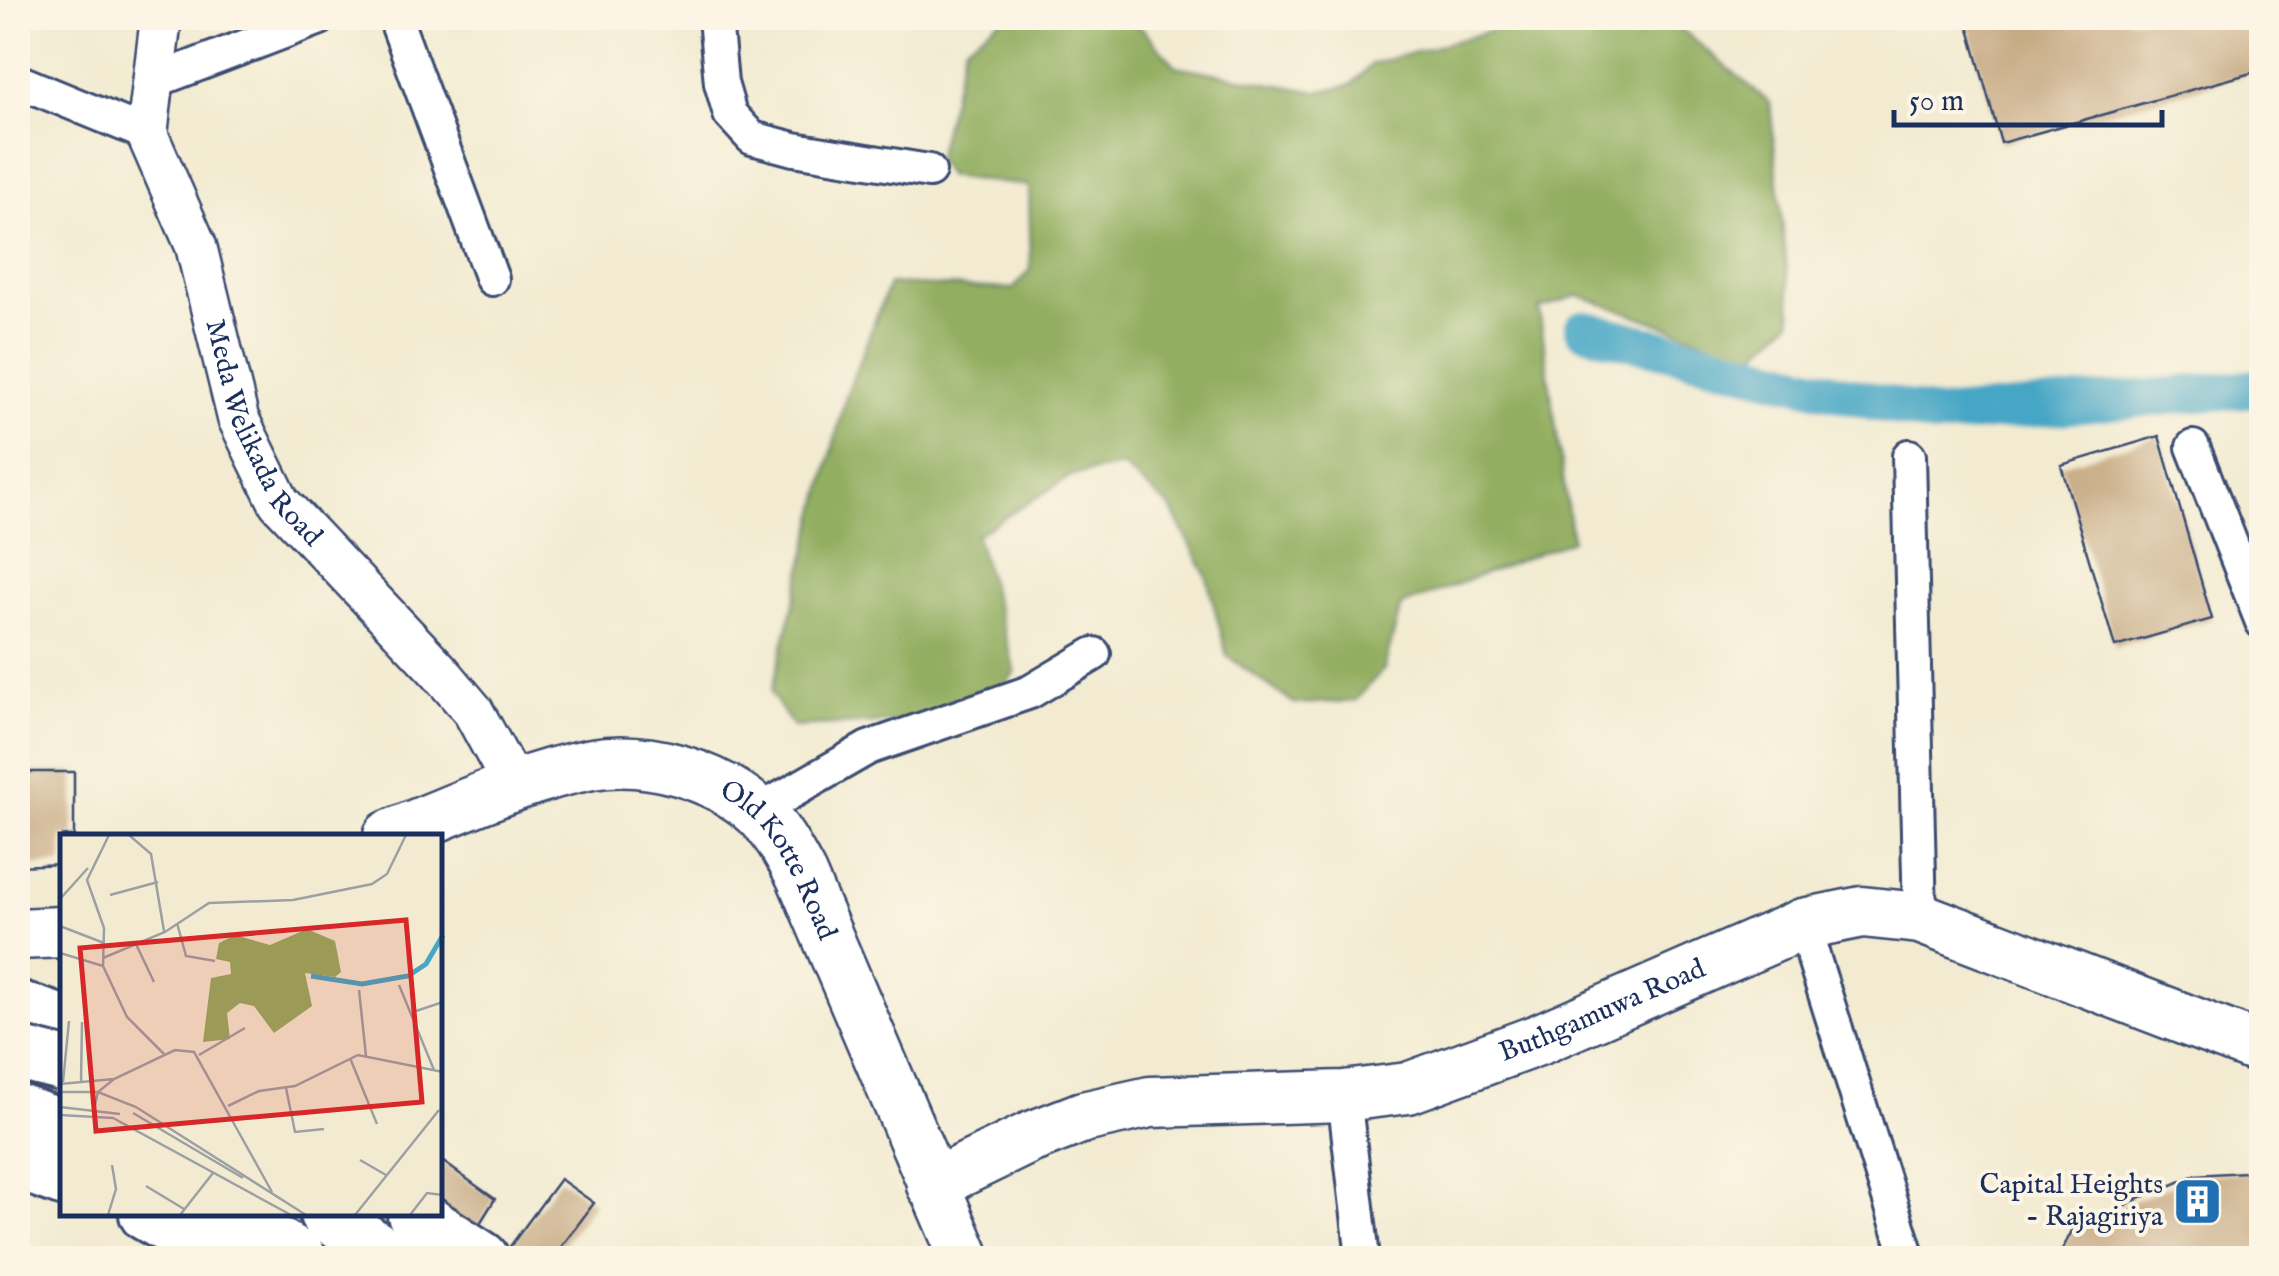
<svg xmlns="http://www.w3.org/2000/svg" width="2279" height="1276" font-family="'IM FELL English',serif">
<style>
.forest{fill:#92ae60;stroke:#566e5f;stroke-width:2.5}
.lines{fill:none;stroke-linecap:round;stroke-linejoin:round}
.canal{stroke:#45a6c5;stroke-width:38}
.building{fill:#c7ab85}
.minor-casing{stroke:#3b4b6f;stroke-width:38}
.tertiary-casing{stroke:#3b4b6f;stroke-width:45}
.primary-casing{stroke:#3b4b6f;stroke-width:55}
.trunk-casing{stroke:#3b4b6f;stroke-width:58}
.minor{stroke:#fff;stroke-width:32}
.tertiary{stroke:#fff;stroke-width:40}
.primary{stroke:#fff;stroke-width:50}
.trunk{stroke:#fff;stroke-width:52}
.trunk-bridge-casing{stroke:#3b4b6f;stroke-width:58;stroke-linecap:butt}
.trunk-bridge{stroke:#fff;stroke-width:52}
.labels{text-anchor:middle;dominant-baseline:central;stroke-width:8;stroke-linejoin:round;paint-order:stroke}
.street-label{font-size:28px;fill:#1b2f5e;stroke:#fcf5e5}
.poi-label{font-size:28px;fill:#1b2f5e;stroke:#fcf5e5;text-anchor:end}
.inset-river{fill:none;stroke:#45a6c5;stroke-width:5}
.inset-road{fill:none;stroke:#9ca0a3;stroke-width:2.5}
.view{fill:#d62828;fill-opacity:0.15;stroke:#d62828;stroke-width:5}
.inset-edge{fill:none;stroke:#1b2f5e;stroke-width:5}
</style>
<rect width="100%" height="100%" fill="#fcf5e5"/>
<filter id="ink" filterUnits="userSpaceOnUse"><feTurbulence type="fractalNoise" baseFrequency=".01" numOctaves="2"/><feDisplacementMap in="SourceGraphic" scale="20" xChannelSelector="R" yChannelSelector="G"/><feConvolveMatrix kernelMatrix="1 2 1 2 8 2 1 2 1" color-interpolation-filters="sRGB"/></filter>
<filter id="wash" filterUnits="userSpaceOnUse"><feTurbulence type="fractalNoise" baseFrequency=".0048" numOctaves="4" result="noise"/><feDisplacementMap in="SourceGraphic" scale="40" xChannelSelector="R" yChannelSelector="G"/><feGaussianBlur stdDeviation="2.25" result="paint"/><feColorMatrix in="noise" values="0 0 0 0 0 0 0 0 0 0 0 0 0 0 0 0 0 1.4 0 .05"/><feComposite in="paint" operator="in"/></filter>
<g filter="url(#wash)">
<rect width="100%" height="100%" fill="#f2ebd1"/>
<path class="forest" d="M1003,18H1117L1142,28L1176,66L1317,92L1351,85L1372,64L1537,18H1668L1770,103L1792,320L1753,357L1578,295L1539,309L1572,540L1401,606L1384,669L1355,701L1295,704L1227,656L1206,574L1171,508L1122,466L1073,475L976,535L1015,671L982,718L793,727L771,693L846,396L889,284L1013,289L1031,269L1029,186L948,176L936,159L965,46Z"/>
<g class="lines">
<path class="canal" d="M1583,329L1937,417L2257,388L2262,386"/>
</g>
<g id="blocks">
<path class="building" d="M1966,18H2262V70L2001,143Z
M2159,436L2212,619L2115,647L2061,465Z
M18,772H74V836H62V864L18,866Z
M442,1161L495,1199L469,1241L440,1214V1164Z
M2262,1171V1258H2058L2074,1227L2195,1175Z
M560,1179L594,1203L553,1258H508L503,1256Z"/>
</g>
</g>
<g filter="url(#ink)">
<use href="#blocks" fill-opacity="0" stroke="#3b4b6f" stroke-width="2.5"/>
<g class="lines">
<defs>
<path id="minor" d="M395,18L492,279
M715,18L721,83L730,114L752,138L794,149L929,171
M18,81L147,134
M152,82L320,18
M2193,447L2262,622
M1909,456L1920,918
M757,812L868,748L1030,692L1094,654
M1803,924L1908,1258
M1344,1096L1363,1258"/>
<g id="tertiary">
<path id="s1" d="M161,18L147,134L196,246L238,418L279,502L440,672L473,711L514,786"/>
</g>
<g id="primary">
<path id="s2" d="M389,836C454,810 523,777 592,764C647,754 716,775 758,812C777,830 789,853 801,875L965,1258"/>
<path d="M18,934L62,932"/>
<path id="s3" d="M932,1185L1029,1138L1083,1117L1150,1102L1344,1096L1408,1088L1538,1040L1803,924L1862,912L1920,918L2262,1049"/>
</g>
<path id="trunk" d="M18,1007L62,1022
M18,1111L62,1126
M18,1163L62,1179
M146,1214L223,1258
M231,1214L300,1258
M326,1214L391,1258
M414,1214L482,1258"/>
</defs>
<use href="#minor" class="minor-casing"/>
<use href="#tertiary" class="tertiary-casing"/>
<use href="#primary" class="primary-casing"/>
<use href="#trunk" class="trunk-casing"/>
<use href="#minor" class="minor"/>
<use href="#tertiary" class="tertiary"/>
<use href="#primary" class="primary"/>
<use href="#trunk" class="trunk"/>
<defs>
<path id="trunk-bridge" d="M18,1053L62,1064"/>
</defs>
<use href="#trunk-bridge" class="trunk-bridge-casing"/>
<use href="#trunk-bridge" class="trunk-bridge"/>
</g>
</g>
<defs>
<symbol id="building-square" viewBox="-11 -11 22 22"><rect x="-9" y="-9" width="18" height="18" rx="4" fill="#1f6fb2" stroke="#fcf5e5"/><path d="M-4-6H4V6H1V3H-1V6H-4ZM-2.5-4.3h1.7v1.8h-1.7ZM.8-4.3h1.7v1.8H.8ZM-2.5-1h1.7V.8h-1.7ZM.8-1h1.7V.8H.8Z" fill="#fff"/></symbol>
</defs>
<g fill-rule="evenodd">
<use href="#building-square" x="2170" y="1174" width="55" height="55"/>
</g>
<g class="labels">
<g class="street-label">
<text stroke="none"><textPath href="#s1" startOffset="440">Meda Welikada Road</textPath></text>
<text stroke="none"><textPath href="#s2" startOffset="445">Old Kotte Road</textPath></text>
<text stroke="none"><textPath href="#s3" startOffset="702">Buthgamuwa Road</textPath></text>
</g>
<g class="poi-label">
<text x="2163" y="1185">Capital Heights<tspan x="2163" dy="32">- Rajagiriya</tspan></text>
</g>
</g>
<g transform="translate(60 834)">
<rect width="382" height="382" fill="#f2ebd1"/>
<path d="M247,95L275,107L281,138L275,143L245,139L252,172L214,199L194,172L180,169L167,179L170,205L143,208L151,144L171,140L170,128L156,125L159,109L175,101L210,111Z" fill="#92ae60"/>
<path class="inset-river" d="M251,142L302,150L348,142L366,130L383,101"/>
<path class="inset-road" d="M49,1L27,46L44,94L43,132L67,183L104,220M69,1L91,20L104,97M50,61L98,48M0,65L28,34M117,89L126,122L155,127M0,92L44,109M75,108L94,148M0,119L43,132M43,124L105,98L149,69L233,66L312,50L327,40L346,1M339,151L374,236M299,156L306,222M353,178L383,168M139,221L185,194M290,224L317,290M3,248L9,187M21,249L22,188M0,250L54,245M226,254L235,298L264,295M0,258H38L76,273L246,381M168,272L199,257L235,252L298,221L383,238M0,273L60,280M33,279L38,258L54,245L115,216L134,218L212,358M73,279L183,344M0,281L53,284L231,381M300,326L326,341M86,352L124,375M48,381L56,355L52,331M120,381L153,339M295,381L379,276M350,381L367,359L383,361"/>
<path class="view" d="M346,86L362,268L36,297L20,114Z"/>
<rect width="382" height="382" class="inset-edge"/>
</g>
<rect width="2279" height="1276" fill="none" stroke="#fcf5e5" stroke-width="60"/>
<path d="M1894 110v15h268v-15" fill="none" stroke="#1b2f5e" stroke-width="5"/>
<text x="1909" y="110" font-size="30" fill="#1b2f5e" stroke="#fcf5e5" stroke-width="8" paint-order="stroke">50 m</text>
</svg>
